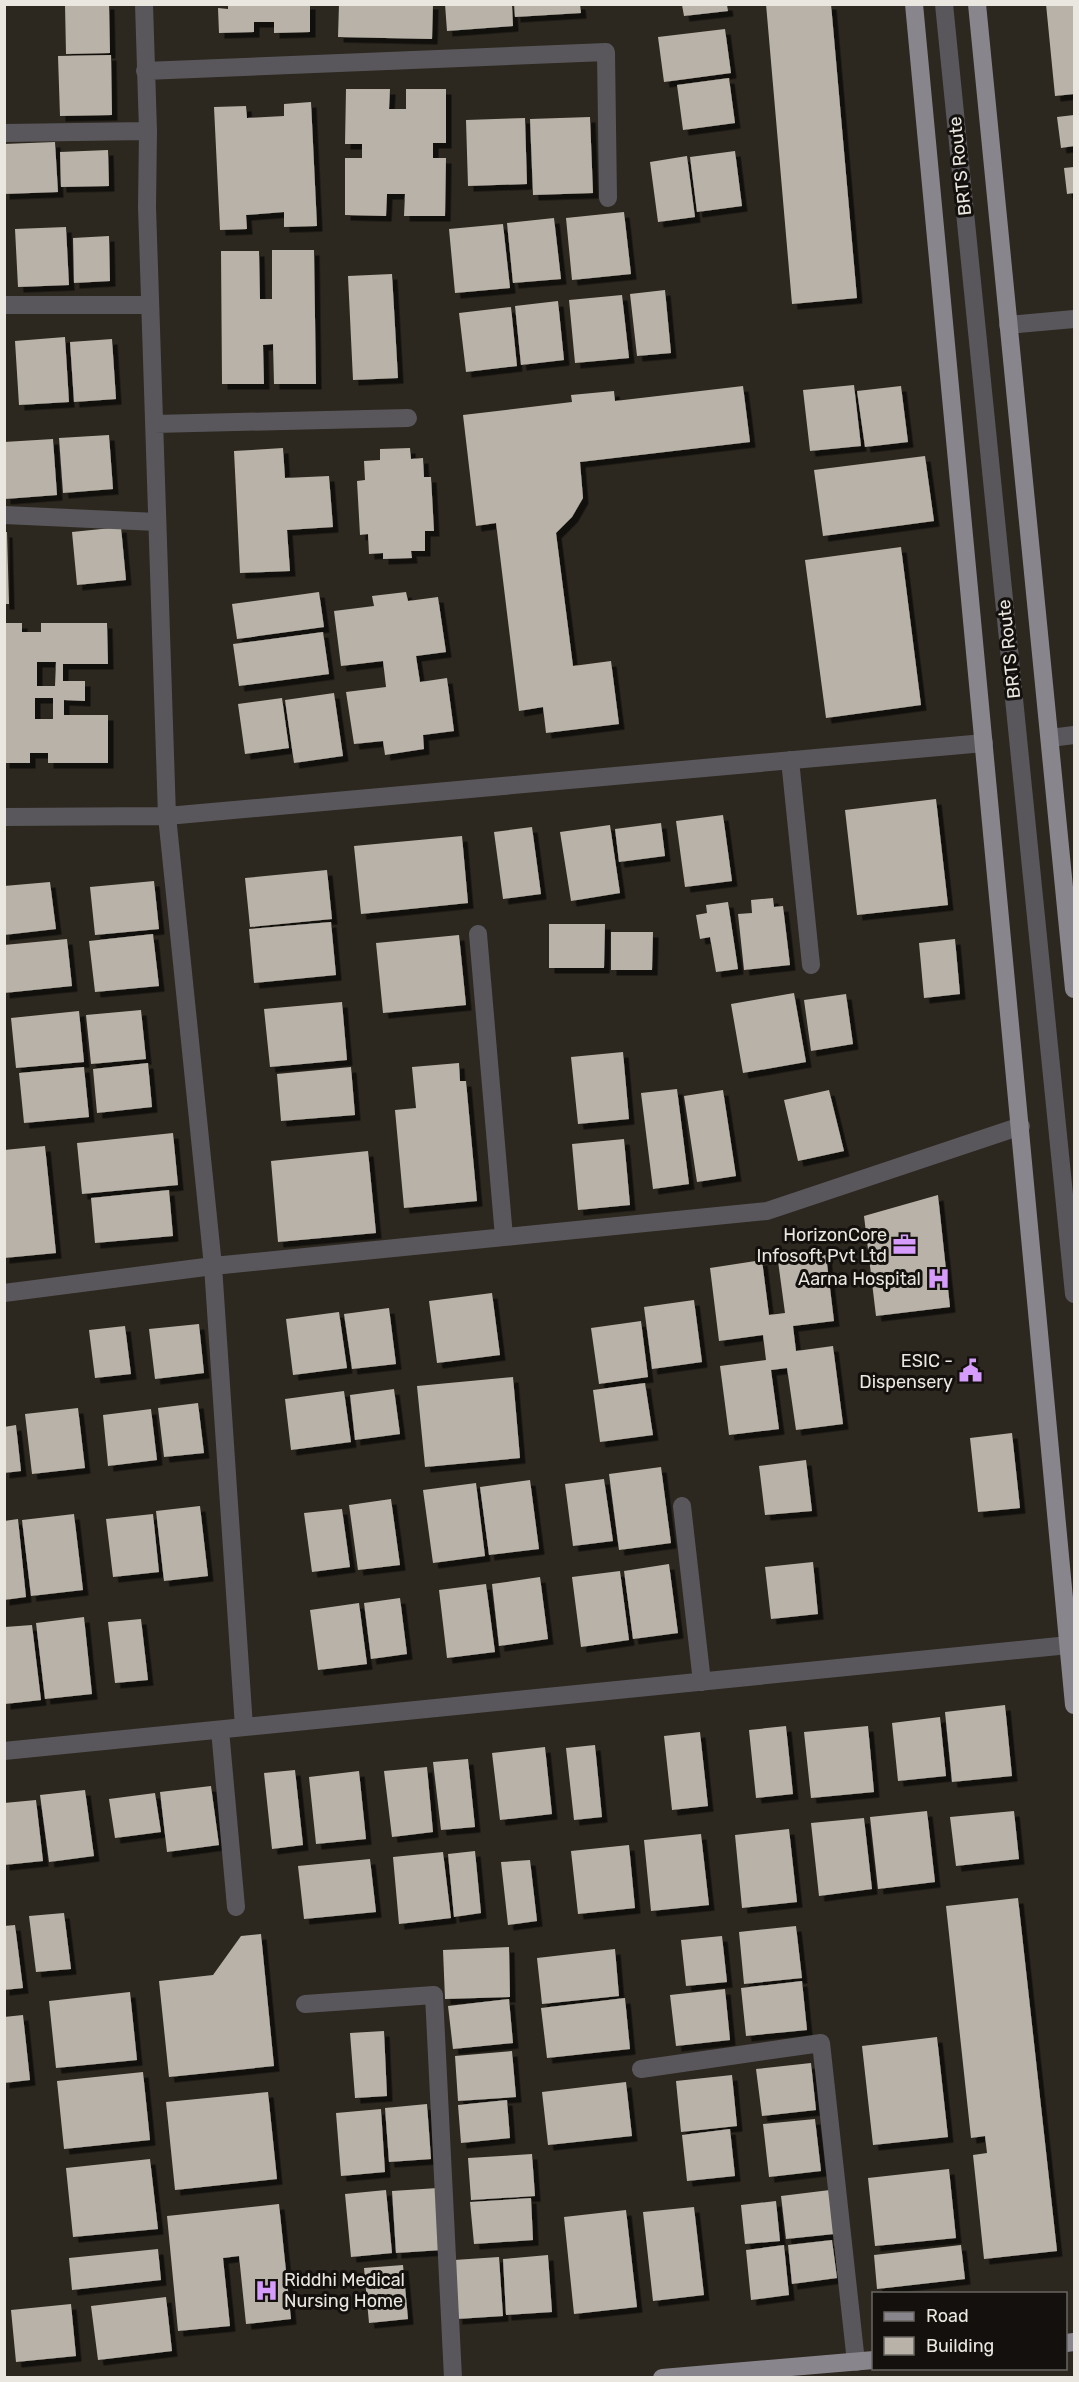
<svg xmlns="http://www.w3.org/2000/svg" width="1079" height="2382" font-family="Rubik,sans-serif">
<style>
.building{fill:#b9b2a8;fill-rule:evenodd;filter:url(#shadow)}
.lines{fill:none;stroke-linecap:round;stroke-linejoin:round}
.minor{stroke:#59575b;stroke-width:18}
.major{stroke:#89858d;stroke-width:18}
.labels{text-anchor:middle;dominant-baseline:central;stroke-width:6;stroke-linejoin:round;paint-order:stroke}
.street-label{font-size:18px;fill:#eae7e1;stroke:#13100d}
.poi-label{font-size:18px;fill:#eae7e1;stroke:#13100d;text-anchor:end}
</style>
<defs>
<filter id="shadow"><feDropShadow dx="5.5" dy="5.5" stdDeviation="0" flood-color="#0009"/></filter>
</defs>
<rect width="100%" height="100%" fill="#2c271f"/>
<path class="building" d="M65,4H109L110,53L66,54Z
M228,4H310V32L274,33V22H254V32L219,33L218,8L228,9Z
M339,4H433L432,39L338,37Z
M445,4H512L513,26L447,31Z
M514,4H580L581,13L515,17Z
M766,4H831L857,298L792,304Z
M1046,4H1074V94L1055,96Z
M682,5H727L728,11L684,16Z
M725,29L731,73L664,82L658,37Z
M111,55L112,115L60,116L58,56Z
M729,78L735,123L683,130L677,85Z
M346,89H390L389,109H406V89H446V143H433V158H446L445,216H404L405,194H387L386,216L345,215V158H362V144H345Z
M311,102L317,226L284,227V212L246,215L247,229L220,230L214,107L246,106L247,118L284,116V104Z
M1074,115V146L1061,148L1057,117Z
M590,117L593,193L533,195L530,119Z
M525,118L527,184L468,186L466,120Z
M55,142L58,192L4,194V144Z
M108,150L109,186L61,187L60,152Z
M735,151L742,206L697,212L690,157Z
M687,156L695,217L658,222L650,162Z
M1074,167V193L1067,194L1064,168Z
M624,212L631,274L572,280L566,218Z
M554,218L561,279L513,283L507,223Z
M503,224L510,288L455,293L449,229Z
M66,227L69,285L18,287L15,229Z
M109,236L110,281L74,283L73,238Z
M272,250H314L316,384H274L273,344L263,345L264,384H222L221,251H259L260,299H272Z
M392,274L398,378L353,380L348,276Z
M665,290L671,353L637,356L630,294Z
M622,295L629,358L575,363L569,300Z
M558,301L564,360L521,365L515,306Z
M511,307L517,366L466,372L459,313Z
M65,337L69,402L19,405L15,341Z
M112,339L116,399L74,402L70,342Z
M854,385L861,446L810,451L803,390Z
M743,386L750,442L580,462L583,498L572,517L556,533L573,666L611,661L619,724L546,733L543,707L519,711L496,523L476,526L463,415L572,402L571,395L614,391L615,401Z
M901,386L908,442L865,447L857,391Z
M109,435L113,489L63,493L59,438Z
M53,439L57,495L5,499L4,442Z
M283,448L285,478L329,476L333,527L287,530L290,571L240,573L234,451Z
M410,448L411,459L423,458L424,477H431L434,531H425V551H411L412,558L383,559V553L369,554L368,534L360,535L357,481L365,480L364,461L380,460V449Z
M925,456L934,521L823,536L814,470Z
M121,527L126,580L77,585L72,532Z
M4,532H7L9,604H4Z
M901,547L921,705L826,718L805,560Z
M319,592L324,627L237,639L232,604Z
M406,592L408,601L438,597L446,652L416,656L420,682L447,678L454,731L423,735L424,749L385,755L383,741L354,744L346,692L386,687L383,661L341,666L334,611L374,606L372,596Z
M4,623H22V632H41V623H107L108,664H63V681H85V701L64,700V715H108V763H48V753H30V763H4ZM37,662H56L55,686H37ZM35,698H53V719H35Z
M323,632L329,674L239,686L233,644Z
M334,693L343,756L294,763L285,700Z
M282,698L289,748L245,754L238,704Z
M936,799L948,905L857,915L845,810Z
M723,815L732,881L685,887L676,821Z
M661,823L665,856L619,862L615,829Z
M610,825L620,893L571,901L560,832Z
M532,827L541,894L503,899L494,832Z
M462,836L468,903L361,914L354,846Z
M327,870L332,919L250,927L245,878Z
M154,881L159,929L95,935L90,887Z
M50,882L56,929L4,935V886Z
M773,898L774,907L783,906L790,965L744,970L738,914L752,913L751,900Z
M728,902L738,969L716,972L710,937L700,939L696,915L707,913L706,905Z
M331,922L336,975L254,983L249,929Z
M549,924H605L604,968H549Z
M611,932H653L652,970H611Z
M153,934L159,986L95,992L89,941Z
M459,935L466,1005L383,1013L376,943Z
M67,939L72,986L4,993V945Z
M955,939L960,994L924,998L919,943Z
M794,993L806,1062L743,1073L731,1004Z
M846,994L853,1044L811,1051L804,1000Z
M342,1002L347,1060L270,1067L264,1009Z
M141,1010L146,1059L91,1064L86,1015Z
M79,1011L84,1062L16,1068L11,1018Z
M623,1052L629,1119L578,1124L571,1057Z
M148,1063L152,1107L97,1113L93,1069Z
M459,1063L460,1081H466L477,1201L404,1208L395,1110L416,1108L412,1067Z
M84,1067L89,1117L24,1123L19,1073Z
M351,1067L355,1115L281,1121L277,1074Z
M677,1089L689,1184L653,1189L641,1093Z
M723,1090L736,1176L697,1182L684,1096Z
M829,1090L844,1151L798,1161L784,1100Z
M173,1133L178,1185L82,1194L77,1143Z
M624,1139L630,1205L578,1210L572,1144Z
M45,1146L56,1253L4,1258V1150Z
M368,1151L376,1233L278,1242L271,1161Z
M169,1190L173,1236L95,1243L91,1198Z
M938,1195L950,1307L876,1316L864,1216Z
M826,1255L834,1321L793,1326L796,1351L833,1346L843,1424L796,1430L787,1368L771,1370L779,1429L729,1435L720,1366L766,1360L763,1335L719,1341L710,1268L762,1260L769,1315L785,1313L778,1261Z
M492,1293L500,1355L437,1363L429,1301Z
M694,1300L702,1362L652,1369L644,1307Z
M389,1308L396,1364L352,1369L344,1314Z
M339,1312L347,1368L293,1375L286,1319Z
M641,1321L648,1377L599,1384L591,1328Z
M199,1324L204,1373L155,1379L149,1329Z
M125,1326L131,1374L95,1378L89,1330Z
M513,1377L520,1458L425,1467L417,1386Z
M645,1383L653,1435L600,1442L593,1390Z
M394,1389L400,1434L355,1440L350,1395Z
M344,1391L351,1442L291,1450L285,1399Z
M198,1403L204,1453L164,1457L158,1408Z
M78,1408L85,1468L32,1474L25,1414Z
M151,1409L157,1460L108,1466L103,1415Z
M16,1425L21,1471L4,1473V1427Z
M1012,1433L1020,1508L978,1512L970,1438Z
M806,1460L812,1511L765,1515L759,1466Z
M661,1467L671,1543L619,1550L609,1474Z
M604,1479L613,1541L573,1546L565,1484Z
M530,1480L539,1549L489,1555L480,1487Z
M476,1483L485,1556L433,1563L423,1490Z
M391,1499L400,1565L358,1570L349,1505Z
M200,1506L208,1576L164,1581L156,1511Z
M342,1509L350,1567L312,1572L304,1513Z
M74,1514L83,1590L31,1596L22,1520Z
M153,1514L159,1572L113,1577L106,1519Z
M18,1519L26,1597L4,1600V1521Z
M813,1562L818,1614L771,1619L765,1567Z
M669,1564L678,1633L633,1639L624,1571Z
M620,1571L629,1640L581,1647L572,1577Z
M540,1577L548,1639L499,1646L492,1584Z
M486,1584L495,1652L447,1658L439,1590Z
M400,1598L407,1654L371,1659L364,1603Z
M359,1603L367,1664L318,1670L310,1610Z
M84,1617L92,1694L45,1699L36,1623Z
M141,1619L148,1680L115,1683L108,1622Z
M32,1625L41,1700L5,1704V1627Z
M1005,1705L1012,1776L952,1782L945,1712Z
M940,1717L946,1776L898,1781L892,1723Z
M786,1726L793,1794L756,1798L749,1730Z
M868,1726L874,1792L811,1798L804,1732Z
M700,1732L708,1806L672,1810L664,1736Z
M595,1745L602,1817L574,1820L566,1748Z
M545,1747L552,1814L500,1820L492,1753Z
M468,1759L475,1827L441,1830L433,1762Z
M427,1767L433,1832L392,1837L384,1771Z
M295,1770L303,1845L272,1849L264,1773Z
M359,1771L366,1839L316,1844L309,1777Z
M211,1786L219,1845L167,1852L160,1792Z
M85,1790L94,1856L49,1862L40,1795Z
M155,1793L161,1832L115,1838L109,1799Z
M36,1800L43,1861L4,1865V1803Z
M927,1811L935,1882L878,1889L870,1817Z
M1014,1811L1019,1859L956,1866L950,1817Z
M864,1818L872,1889L819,1896L811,1823Z
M789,1829L797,1902L742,1908L735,1835Z
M701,1834L709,1905L651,1911L644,1840Z
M629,1845L635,1908L578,1914L571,1851Z
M475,1851L481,1913L454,1917L448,1854Z
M443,1852L451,1918L399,1924L393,1857Z
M370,1859L376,1912L304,1919L298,1866Z
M530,1860L537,1921L508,1925L501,1862Z
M1018,1898L1057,2251L984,2259L973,2155L987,2153L985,2136L971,2138L946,1906Z
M64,1913L71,1969L36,1972L29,1916Z
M15,1925L23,1988L4,1990V1926Z
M796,1926L802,1978L744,1984L739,1932Z
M261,1934L274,2066L169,2077L159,1981L213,1975L241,1936Z
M722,1936L727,1982L686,1986L681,1940Z
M509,1947L510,1997L445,1999L443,1950Z
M615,1949L619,1996L542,2004L537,1958Z
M802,1981L807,2030L746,2036L741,1988Z
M725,1989L730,2040L676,2046L670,1995Z
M130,1992L137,2060L56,2068L49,2001Z
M625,1998L630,2049L547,2058L541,2008Z
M509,1999L513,2043L453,2049L448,2006Z
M23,2015L30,2080L4,2083V2017Z
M384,2031L387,2096L355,2098L350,2033Z
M937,2037L948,2137L873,2145L862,2046Z
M512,2051L516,2097L458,2101L455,2056Z
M811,2063L816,2110L762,2116L756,2069Z
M143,2072L150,2140L64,2149L57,2081Z
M732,2075L737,2126L681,2132L676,2081Z
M626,2082L632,2136L548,2145L542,2092Z
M268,2092L277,2179L175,2190L166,2102Z
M507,2100L510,2138L461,2143L458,2105Z
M427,2104L431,2159L389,2162L385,2108Z
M381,2109L385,2172L341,2176L336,2113Z
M815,2119L821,2171L769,2177L763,2124Z
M730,2129L735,2176L687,2181L682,2135Z
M532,2154L535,2196L471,2200L468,2158Z
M150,2159L158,2229L73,2237L66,2168Z
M949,2169L956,2238L875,2246L868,2178Z
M438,2188L442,2250L396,2253L392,2191Z
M386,2190L392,2253L351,2257L345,2194Z
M830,2190L834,2234L786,2239L781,2196Z
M531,2198L533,2240L474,2244L470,2202Z
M776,2201L780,2241L745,2244L741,2205Z
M279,2204L291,2319L246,2324L239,2256L223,2258L230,2326L178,2331L167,2216Z
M694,2207L704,2295L653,2301L643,2212Z
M626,2210L637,2307L574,2314L564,2217Z
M832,2240L837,2278L792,2284L788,2245Z
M784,2245L789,2295L751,2300L746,2250Z
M961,2245L965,2279L877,2289L874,2255Z
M158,2249L161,2280L72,2290L69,2258Z
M548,2255L552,2312L506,2315L503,2259Z
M499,2257L503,2316L457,2319L454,2260Z
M403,2265L408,2319L369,2323L364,2268Z
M166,2297L172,2351L98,2360L91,2306Z
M71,2304L76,2356L16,2362L11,2310Z"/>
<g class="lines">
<path class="minor" d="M944,4L1074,1294
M145,71L606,52L608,198
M4,133L148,131
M4,305H150
M1008,325L1074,319
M154,424L408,418
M4,515L157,522
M1050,738L1074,735
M790,760L811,965
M4,817L167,816L984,743
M478,934L504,1237
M4,1293L213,1266L167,816L147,207L148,131L144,4
M682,1506L702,1682
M244,1727L213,1266L767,1211L1021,1126
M220,1730L236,1907
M4,1751L1069,1645
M305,2004L434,1995L453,2378
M641,2069L821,2043L856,2362"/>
<path class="major" d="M914,4L1074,1705
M977,4L1074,989
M1066,2343L1074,2342
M662,2378L874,2360"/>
</g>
<defs>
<symbol id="office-bare" viewBox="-9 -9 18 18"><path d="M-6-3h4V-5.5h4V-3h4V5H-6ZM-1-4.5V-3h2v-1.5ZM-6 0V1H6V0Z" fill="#d59cfb" stroke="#13100d" stroke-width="2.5" paint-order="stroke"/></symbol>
<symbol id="hospital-bare" viewBox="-9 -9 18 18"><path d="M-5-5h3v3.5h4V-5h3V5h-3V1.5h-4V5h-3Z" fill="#d59cfb" stroke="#13100d" stroke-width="2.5" paint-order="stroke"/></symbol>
<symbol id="civic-bare" viewBox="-9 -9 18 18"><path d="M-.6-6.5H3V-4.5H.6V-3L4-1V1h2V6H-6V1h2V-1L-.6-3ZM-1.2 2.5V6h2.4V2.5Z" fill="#d59cfb" stroke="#13100d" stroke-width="2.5" paint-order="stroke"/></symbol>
</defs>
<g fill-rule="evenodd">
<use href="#office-bare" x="888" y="1228" width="33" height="33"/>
<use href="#hospital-bare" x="922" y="1262" width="33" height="33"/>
<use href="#civic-bare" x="954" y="1354" width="33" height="33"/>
<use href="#hospital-bare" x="250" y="2274" width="33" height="33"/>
</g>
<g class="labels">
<g class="street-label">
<text transform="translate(960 166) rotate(-96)">BRTS Route</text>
<text transform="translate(1009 649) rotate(-96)">BRTS Route</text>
</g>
<g class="poi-label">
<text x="887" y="1235">HorizonCore<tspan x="887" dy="21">Infosoft Pvt Ltd</tspan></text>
<text x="921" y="1279">Aarna Hospital</text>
<text x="953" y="1361">ESIC -<tspan x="953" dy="21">Dispensery</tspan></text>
<text x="284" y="2280" text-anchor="start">Riddhi Medical<tspan x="284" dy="21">Nursing Home</tspan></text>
</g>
</g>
<rect width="1079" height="2382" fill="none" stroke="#eae7e1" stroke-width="12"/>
<rect x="872" y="2292" width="195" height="78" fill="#13100d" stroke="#696662" stroke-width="1.5"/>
<rect x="884" y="2312" width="30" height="9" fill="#89858d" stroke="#696662" stroke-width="1.5"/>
<text x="926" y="2322" font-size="18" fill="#eae7e1">Road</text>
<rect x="884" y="2337" width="30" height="18" fill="#b9b2a8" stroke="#696662" stroke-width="1.5"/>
<text x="926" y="2352" font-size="18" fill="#eae7e1">Building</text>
</svg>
